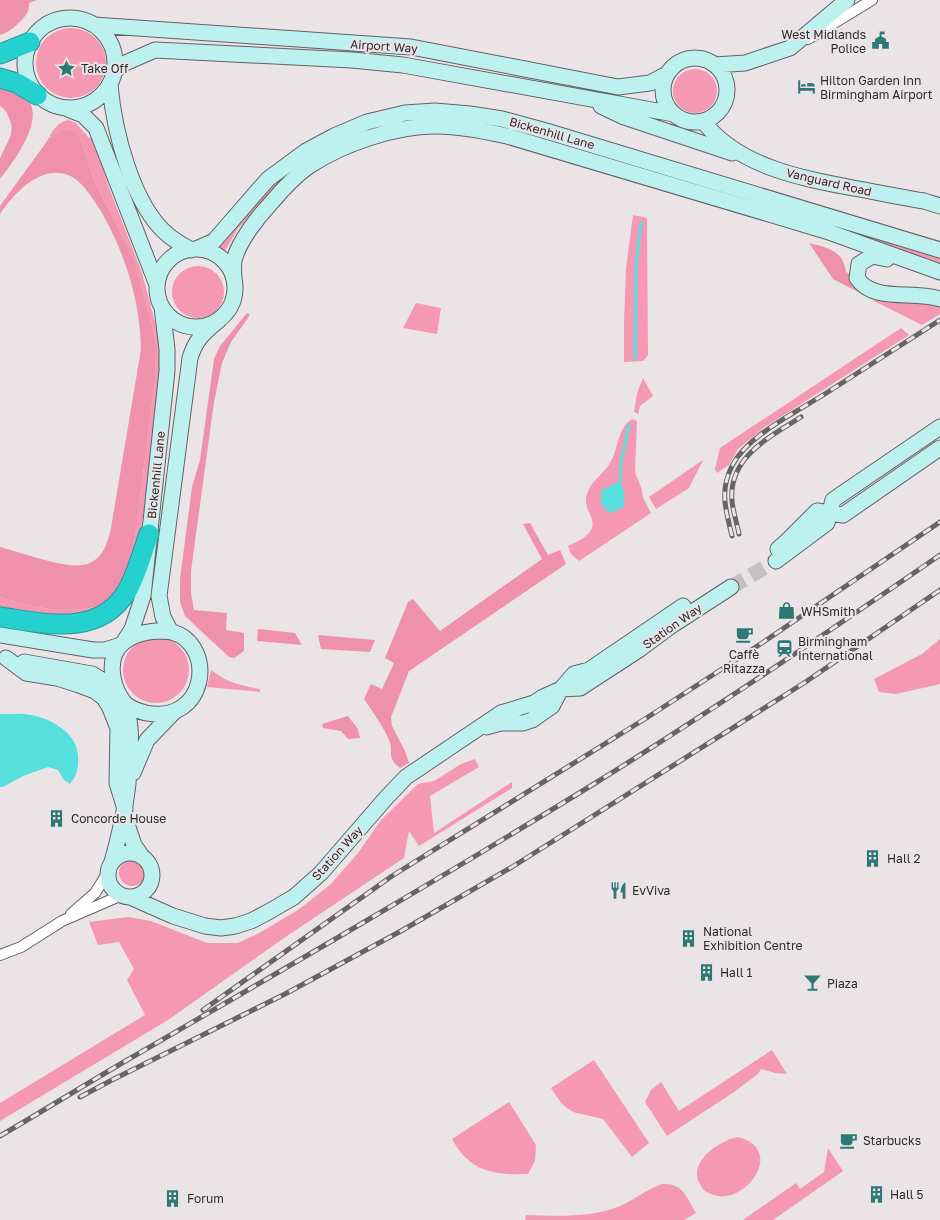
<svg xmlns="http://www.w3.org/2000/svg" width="940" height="1220" font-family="'Golos Text',sans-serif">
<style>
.green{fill:#f498b3}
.forest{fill:#ef91ad}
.water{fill:#56dfdc}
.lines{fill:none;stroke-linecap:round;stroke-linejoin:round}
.stream{stroke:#56dfdc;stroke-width:3}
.secondary-tunnel{stroke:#c4bfc1;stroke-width:15;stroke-dasharray:15 8;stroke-linecap:butt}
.street-casing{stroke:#656062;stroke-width:12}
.secondary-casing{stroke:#656062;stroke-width:17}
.highway-casing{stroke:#279795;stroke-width:21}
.street{stroke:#fff;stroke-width:10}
.secondary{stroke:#bdf1f0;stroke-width:15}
.highway{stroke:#24d1ce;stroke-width:19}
.rail-casing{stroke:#676465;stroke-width:5}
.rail{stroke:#eae4e6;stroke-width:3;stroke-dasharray:9;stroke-linecap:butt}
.labels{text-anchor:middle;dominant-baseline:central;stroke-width:4;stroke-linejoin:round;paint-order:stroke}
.poi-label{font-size:12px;fill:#2d2b2c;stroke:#eae4e6;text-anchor:start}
.street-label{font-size:12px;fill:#2d2b2c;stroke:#eae4e6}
</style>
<rect width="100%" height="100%" fill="#eae4e6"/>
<path class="green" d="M36 63a35 35 0 1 1 70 0a35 35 0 1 1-70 0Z
M673 91a22 22 0 1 1 44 0a22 22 0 1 1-44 0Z
M440,118L473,120L508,127L940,257V268L508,131L410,124L280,182L237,230L225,251L218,246L276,181L322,148L357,133L380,125L410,120Z
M68,120L76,123L89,138L93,136L108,185L142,273L160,341L161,366L145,505L139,541L131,568L155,381L156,345L153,328L134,259L94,180L80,138L50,136L46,143C51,133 57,122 68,120Z
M633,215L647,218L648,355L643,361L624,362V322L626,269Z
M172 292a26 26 0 1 1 52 0a26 26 0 1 1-52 0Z
M872,300L909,303L932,302L940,306V314L922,325Z
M416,303L441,308L437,334L403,328Z
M901,328L909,335L765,427L738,449L729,465L717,473L715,469L720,448Z
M643,378L653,396L640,406L638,414L634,412L637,393Z
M632,419L637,421L635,472L642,490L643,498L651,513L579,561L571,554L568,546C576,542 589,537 592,528C595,519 586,510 586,502C586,485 599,478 608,466C619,452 616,429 632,419Z
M703,460L689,488L656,509L649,497Z
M0,597C39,610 71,615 110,603L84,619L0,613Z
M123 670a33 33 0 1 1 66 0a33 33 0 1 1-66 0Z
M940,639V684L896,694L879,692L874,679L922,654Z
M211,670C226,682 242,686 260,689V692L207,687Z
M475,759L479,767L430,796L434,833L512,782V788L419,846L409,831L404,858L284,938L168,1020L0,1121V1103L145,1015L127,980L134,969L119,942L98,945L89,922L128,917L151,921L207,943H238L259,933L298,910L331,884L358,853L381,820L418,784L434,781L461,764Z
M119 873a13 13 0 1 1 26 0a13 13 0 1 1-26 0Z
M772,1050L787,1074L775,1073L761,1069L758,1074L734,1092L667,1136L645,1102L651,1090L661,1082L679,1111Z
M594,1060L649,1143L632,1157L603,1119C573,1111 569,1117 551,1088Z
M509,1102L536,1145L535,1161L528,1174C493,1175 470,1172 452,1139Z
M738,1137C788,1150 743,1209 711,1194C706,1192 702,1189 700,1184C687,1162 720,1140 738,1137Z
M828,1148L843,1171L773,1220H743L796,1183L800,1189L824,1172Z
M662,1184C683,1183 686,1196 696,1213L684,1220H525L526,1215C556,1216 592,1218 620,1206C634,1200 647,1189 662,1184Z"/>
<path class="forest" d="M0,0H37L29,3C29,6 29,9 28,11C24,20 9,33 0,35Z
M0,84C7,88 19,90 25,96C48,117 14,161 0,179C0,173 0,165 0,159C4,145 17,134 9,118C7,113 5,109 0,106Z
M66,130L73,131L80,138L94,180L134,259L153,328L156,345L155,381L131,568L110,603C71,615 39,610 0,597V547C14,551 27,555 41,559C78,569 102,573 111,528L141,349C140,299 125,254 101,211C93,199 82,180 68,175C41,164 13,194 0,214V206L50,137Z
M809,243C828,248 843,250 846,272L852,275L853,282L858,292L833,279Z
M247,313L250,315L231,342L222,363L214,402L191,571V593L194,610L227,613L226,630L244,633V651L234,658L229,657L185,616L180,602V579L192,487L200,460L214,359L220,346Z
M530,523L548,555L560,550L566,564L409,671L391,717L392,726L405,751L409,763L400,768C386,757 394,753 389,740C383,726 373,712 364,699L371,684L382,689L394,663L385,658L408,602L413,599L440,631L542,559L523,524Z
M258,629L295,633L302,645L257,641Z
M318,635L375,640L370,652L321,649Z
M348,716L358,729L360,738L348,739L341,731L323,728L322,724Z"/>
<path class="water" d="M620,481L625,494L623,508L609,513L601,504V491Z
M0,714C10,714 22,713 31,715C52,719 77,733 78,756C79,768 77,775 70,784L64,780L58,770L48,767L23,776L3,787H0Z"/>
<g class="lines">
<path class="stream" d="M635,358L636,265L641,223
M620,481L621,463L629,425"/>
<path class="secondary-tunnel" d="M731,587L776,561"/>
<defs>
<path id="street" d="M808,39L872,0
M71,914L95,893L107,874
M0,955L21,947L62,921L122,895"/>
<path id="secondary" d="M25 63a45 45 0 1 1 90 0a45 45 0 1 1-90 0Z
M94,25L411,47L618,87L650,83L667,74
M663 90a32 32 0 1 1 64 0a32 32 0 1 1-64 0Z
M715,65L745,63L790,48L847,0
M114,72L123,64L155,50L352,60L403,65L674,114
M110,85C114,130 132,205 168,235C175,241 183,245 191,250
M601,106L624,117L732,153
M68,109L83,115L96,128L157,285
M703,121C737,166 800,178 853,188C876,192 900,197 924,201L940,206
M196,249L214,241L268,179L306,151L334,136L367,122L405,113L435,111L470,114L502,119L546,131L940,250
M157 288a39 39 0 1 1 78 0a39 39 0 1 1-78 0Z
M887,259L872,256L859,264L857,278C873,303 913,290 940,299
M234,280C234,274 233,267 234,261C238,242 258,217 271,203C282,190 295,176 309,166C343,144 394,126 435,126C459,126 483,131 507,136L826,231L940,272
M778,549L786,542L817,511L843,515L940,448
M776,561L827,523L833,500L940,427
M156,631C161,631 167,631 172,632C217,645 207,725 146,713C138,711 128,708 123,701C111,684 106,656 124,642C132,635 146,632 156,631Z
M171,632L163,617L159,596L190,358C196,338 205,332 220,319
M0,635L93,650H105L121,645
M125,640L132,629L143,596L167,371V349L162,307
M6,658L26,673L57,678L79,685L95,691L104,698L110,708L118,728L117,783L125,809
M24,662L92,674L115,688
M486,727L501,723H523L532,720L552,706L561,689L574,674L589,670L683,606
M133,773L147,740L174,712
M124,815L134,845L141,855
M108 875a22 22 0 1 1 44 0a22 22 0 1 1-44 0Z
M112,862C123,822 129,793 130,752C131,735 131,719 124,703
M130,897L173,916L205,926L221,928L235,926L251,921L270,911L294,897L321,873L386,798L406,777L501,713L534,703L543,697L561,689L580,688L640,649L671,626L731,587"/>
<path id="highway" d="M0,54L30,42
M0,78L17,83L37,95
M0,617C44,623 99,638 127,591C137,574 142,553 149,534"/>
</defs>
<use href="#street" class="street-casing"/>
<use href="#secondary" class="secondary-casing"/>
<use href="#highway" class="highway-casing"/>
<use href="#street" class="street"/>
<use href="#secondary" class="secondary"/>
<use href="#highway" class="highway"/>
<defs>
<path id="rail" d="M739,534C737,523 733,512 732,501C728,457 770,437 801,417
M732,536C726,510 719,492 732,466C748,434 801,410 831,390C867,367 904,343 940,320
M203,1010L392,876L648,717L762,643L940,522
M80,1097L112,1080L285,994L401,931L512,867L804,683L940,590
M0,1136C43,1111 86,1084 129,1059C286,968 443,877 597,782C713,710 827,633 940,555"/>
</defs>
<use href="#rail" class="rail-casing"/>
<use href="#rail" class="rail"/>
</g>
<defs>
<symbol id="civic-bare" viewBox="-9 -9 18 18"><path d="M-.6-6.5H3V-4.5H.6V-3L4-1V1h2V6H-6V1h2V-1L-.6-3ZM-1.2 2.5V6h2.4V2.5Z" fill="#2e7876" stroke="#eae4e6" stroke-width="2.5" paint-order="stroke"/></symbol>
<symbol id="sight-bare" viewBox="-9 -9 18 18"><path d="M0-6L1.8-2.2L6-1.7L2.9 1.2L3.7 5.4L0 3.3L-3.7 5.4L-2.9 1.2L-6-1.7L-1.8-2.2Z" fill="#2e7876" stroke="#eae4e6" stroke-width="2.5" paint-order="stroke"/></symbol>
<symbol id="hotel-bare" viewBox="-9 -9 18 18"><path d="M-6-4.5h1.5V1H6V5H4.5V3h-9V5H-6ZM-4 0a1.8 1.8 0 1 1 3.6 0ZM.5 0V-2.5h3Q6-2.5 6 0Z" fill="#2e7876" stroke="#eae4e6" stroke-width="2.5" paint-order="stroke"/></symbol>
<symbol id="shop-bare" viewBox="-9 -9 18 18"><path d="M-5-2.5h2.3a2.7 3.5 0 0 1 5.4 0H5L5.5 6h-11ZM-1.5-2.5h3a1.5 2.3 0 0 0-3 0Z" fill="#2e7876" stroke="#eae4e6" stroke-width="2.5" paint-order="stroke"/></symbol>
<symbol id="cafe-bare" viewBox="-9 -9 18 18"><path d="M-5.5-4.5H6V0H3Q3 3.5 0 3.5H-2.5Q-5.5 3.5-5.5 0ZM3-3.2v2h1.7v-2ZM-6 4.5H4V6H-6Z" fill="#2e7876" stroke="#eae4e6" stroke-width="2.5" paint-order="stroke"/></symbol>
<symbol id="station-bare" viewBox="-9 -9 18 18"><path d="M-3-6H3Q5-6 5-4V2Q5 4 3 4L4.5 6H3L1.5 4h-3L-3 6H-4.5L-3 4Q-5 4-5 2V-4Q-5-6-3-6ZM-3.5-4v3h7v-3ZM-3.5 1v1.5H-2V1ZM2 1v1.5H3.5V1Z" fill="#2e7876" stroke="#eae4e6" stroke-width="2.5" paint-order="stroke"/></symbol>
<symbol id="building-bare" viewBox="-9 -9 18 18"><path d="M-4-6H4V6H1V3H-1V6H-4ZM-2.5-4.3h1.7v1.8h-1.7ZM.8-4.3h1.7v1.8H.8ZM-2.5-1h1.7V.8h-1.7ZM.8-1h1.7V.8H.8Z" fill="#2e7876" stroke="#eae4e6" stroke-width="2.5" paint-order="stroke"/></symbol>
<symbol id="restaurant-bare" viewBox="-9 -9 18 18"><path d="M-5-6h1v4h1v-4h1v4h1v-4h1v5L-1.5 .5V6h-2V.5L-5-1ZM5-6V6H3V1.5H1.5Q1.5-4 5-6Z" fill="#2e7876" stroke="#eae4e6" stroke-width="2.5" paint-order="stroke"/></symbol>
<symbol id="bar-bare" viewBox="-9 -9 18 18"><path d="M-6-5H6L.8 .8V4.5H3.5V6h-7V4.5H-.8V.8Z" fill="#2e7876" stroke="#eae4e6" stroke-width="2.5" paint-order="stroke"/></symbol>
</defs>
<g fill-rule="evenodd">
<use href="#civic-bare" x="868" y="28" width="25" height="25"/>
<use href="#sight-bare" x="54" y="56" width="25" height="25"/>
<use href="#hotel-bare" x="794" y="74" width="25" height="25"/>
<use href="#shop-bare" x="774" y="598" width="25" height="25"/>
<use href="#cafe-bare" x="732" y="622" width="25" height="25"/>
<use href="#station-bare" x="772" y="636" width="25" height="25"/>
<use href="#building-bare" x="44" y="806" width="25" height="25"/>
<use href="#building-bare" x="860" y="846" width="25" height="25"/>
<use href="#restaurant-bare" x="606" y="878" width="25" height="25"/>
<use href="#building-bare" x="676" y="926" width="25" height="25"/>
<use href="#building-bare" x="694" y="960" width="25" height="25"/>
<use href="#bar-bare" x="800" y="970" width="25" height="25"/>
<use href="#cafe-bare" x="836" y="1128" width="25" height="25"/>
<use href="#building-bare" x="864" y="1182" width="25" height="25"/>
<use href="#building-bare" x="160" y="1186" width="25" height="25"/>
</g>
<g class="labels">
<g class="poi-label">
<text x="866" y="34" text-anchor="end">West Midlands<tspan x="866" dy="14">Police</tspan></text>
<text x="81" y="68">Take Off</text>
<text x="820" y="80">Hilton Garden Inn<tspan x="820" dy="14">Birmingham Airport</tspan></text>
<text x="801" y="611">WHSmith</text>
<text x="798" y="641">Birmingham<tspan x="798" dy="14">International</tspan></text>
<text x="744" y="654" text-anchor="middle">Caffè<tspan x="744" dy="14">Ritazza</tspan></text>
<text x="71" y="818">Concorde House</text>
<text x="887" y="858">Hall 2</text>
<text x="632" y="890">EvViva</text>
<text x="703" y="931">National<tspan x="703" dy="14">Exhibition Centre</tspan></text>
<text x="720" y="972">Hall 1</text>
<text x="827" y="983">Piaza</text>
<text x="863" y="1140">Starbucks</text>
<text x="890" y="1194">Hall 5</text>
<text x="187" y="1198">Forum</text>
</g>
<g class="street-label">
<text transform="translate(384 46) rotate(4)">Airport Way</text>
<text transform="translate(552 133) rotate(16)">Bickenhill Lane</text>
<text transform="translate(829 182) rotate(13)">Vanguard Road</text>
<text transform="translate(156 475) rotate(-84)">Bickenhill Lane</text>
<text transform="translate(672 626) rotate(-35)">Station Way</text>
<text transform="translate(337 853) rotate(-48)">Station Way</text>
</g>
</g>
</svg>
